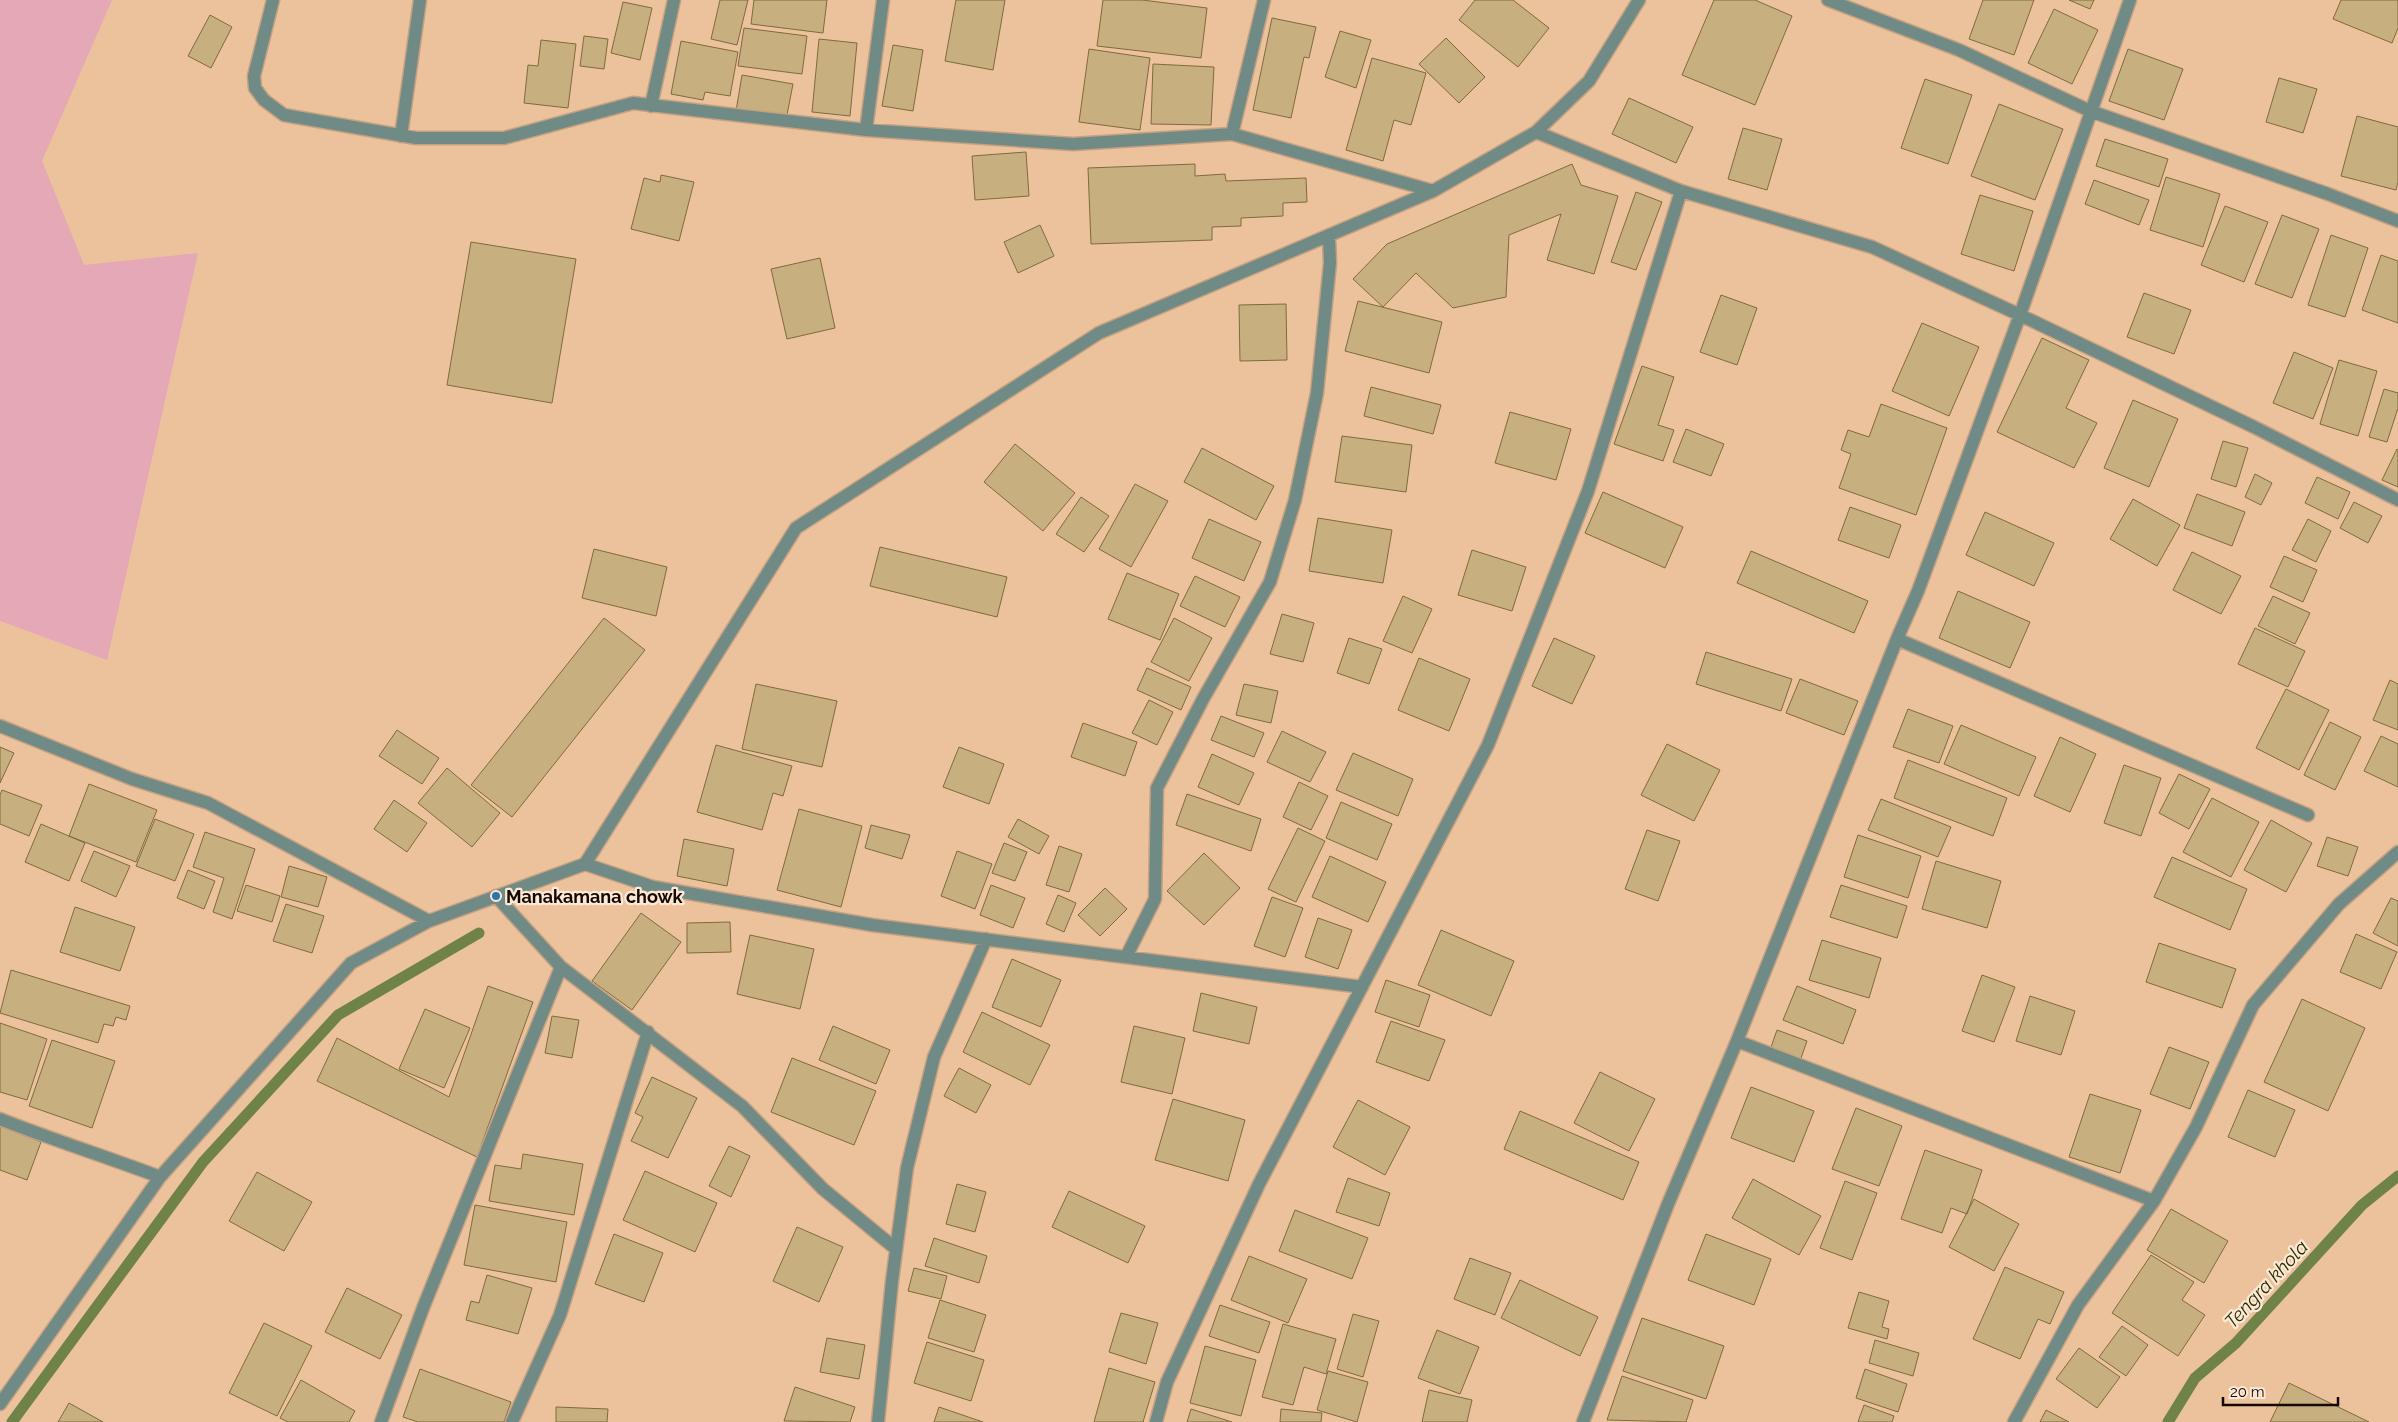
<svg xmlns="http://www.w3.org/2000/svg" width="2398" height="1422" font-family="Raleway,sans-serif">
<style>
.green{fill:#e4a8b6}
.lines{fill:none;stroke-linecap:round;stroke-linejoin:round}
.stream{stroke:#6f8247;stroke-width:11}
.building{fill:#c7af80;stroke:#806a3d}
.minor-casing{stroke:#c5a181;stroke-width:15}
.minor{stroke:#708b86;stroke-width:12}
.poi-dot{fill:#2c75a9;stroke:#fde8d5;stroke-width:2}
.labels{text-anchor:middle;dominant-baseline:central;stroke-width:4.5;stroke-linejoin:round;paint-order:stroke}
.poi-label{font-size:18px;font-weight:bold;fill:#150800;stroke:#fde8d5;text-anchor:start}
.water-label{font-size:19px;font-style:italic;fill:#243001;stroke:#fde8d5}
</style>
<rect width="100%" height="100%" fill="#ecc29d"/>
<path class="green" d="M0,0H112L42,161L84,265L198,253L107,660L0,621Z"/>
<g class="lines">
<path class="stream" d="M12,1422L203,1162L338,1015L479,933
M2168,1422L2195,1378L2236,1343L2362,1205L2398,1176"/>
</g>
<path class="building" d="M720,0H748L737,45L711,39Z
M754,0H827L823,33L751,24Z
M956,0H1005L993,70L945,61Z
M1103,0H1142L1207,8L1201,58L1097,46Z
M1475,0H1513L1549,28L1518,67L1459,20Z
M1714,0H1755L1792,16L1755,105L1682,75Z
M1983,0H2034L2014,55L1969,39Z
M2069,0H2094L2090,9Z
M2341,0H2398V28L2392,43L2333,19Z
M623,2L652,8L640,60L611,53Z
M2054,9L2098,30L2072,84L2028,63Z
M210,15L232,27L211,68L188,56Z
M1272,18L1316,27L1309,58L1304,57L1291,118L1253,110Z
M744,28L807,36L802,74L738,66Z
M1340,31L1371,40L1356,88L1325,77Z
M584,36L608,39L604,69L580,66Z
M1446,38L1485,77L1459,103L1419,64Z
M819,39L857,43L850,116L812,112Z
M541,40L576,44L568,108L524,103L528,65L538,66Z
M681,41L738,52L730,96L705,92L703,100L671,94Z
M893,45L923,50L913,111L882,106Z
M1089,49L1150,58L1140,130L1079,122Z
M2128,49L2183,69L2164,120L2109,101Z
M1372,58L1426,73L1411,125L1394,120L1383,161L1346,150Z
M1153,64L1214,67L1211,125L1151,124Z
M742,75L793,84L786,120L736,111Z
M2279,78L2317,89L2303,133L2266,122Z
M1925,79L1972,95L1948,164L1901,148Z
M1629,98L1693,127L1676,163L1612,134Z
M1999,104L2063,129L2035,200L1971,176Z
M2357,116L2398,127V182L2396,190L2341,176Z
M1743,128L1782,139L1767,190L1728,179Z
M2105,139L2168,159L2159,187L2096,166Z
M1026,152L1029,196L975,200L972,156Z
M1195,164V176L1225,174L1226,181L1306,178L1307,202L1283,203V216L1241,218V226L1212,227V240L1091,244L1088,168Z
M1572,164L1581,185L1618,196L1594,274L1547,260L1561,214L1509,235L1506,297L1453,308L1416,273L1383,307L1353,279L1387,244Z
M661,175L694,182L679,241L631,229L644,178L660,182Z
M2166,177L2220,194L2203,247L2150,230Z
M2094,180L2149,200L2139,225L2085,204Z
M1636,192L1662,202L1636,270L1611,262Z
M1980,195L2033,211L2014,271L1961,254Z
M2225,206L2268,222L2244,282L2201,265Z
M2282,215L2319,229L2292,298L2255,284Z
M1040,225L1054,256L1018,273L1004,242Z
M2331,235L2368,248L2345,317L2308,305Z
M471,242L576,259L552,403L447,385Z
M2381,255L2398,261V323L2362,310Z
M820,258L835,328L787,339L771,269Z
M2144,293L2191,310L2174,354L2127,337Z
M1721,295L1757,308L1737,365L1700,352Z
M1358,301L1442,322L1429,373L1345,351Z
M1286,304L1287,360L1240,361L1239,305Z
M1922,323L1979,347L1949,416L1892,391Z
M2042,338L2089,360L2066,408L2097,423L2074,468L1997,432Z
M2294,352L2333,368L2313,419L2273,403Z
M2339,360L2377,371L2358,436L2320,424Z
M1642,366L1674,377L1658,425L1674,430L1663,461L1614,444Z
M1371,387L1441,405L1433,434L1364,416Z
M2384,389L2398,393V408L2387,442L2369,437Z
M2133,400L2178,419L2149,487L2104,468Z
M1881,404L1947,428L1916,515L1839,488L1851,454L1841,450L1848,430L1869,437Z
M1510,412L1571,429L1556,480L1495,463Z
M1686,429L1724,444L1711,476L1673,462Z
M1342,436L1412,445L1406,492L1335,482Z
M2223,441L2248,448L2236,487L2211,479Z
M1015,444L1075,493L1043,531L984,482Z
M1202,448L1274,486L1256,520L1184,482Z
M2397,449L2398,450V487L2382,480Z
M2255,474L2272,483L2261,505L2245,497Z
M2317,477L2350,492L2338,519L2305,503Z
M1135,484L1168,501L1131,567L1099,549Z
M1603,492L1683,527L1665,568L1585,533Z
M2197,494L2245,512L2232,546L2184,528Z
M1081,497L1109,516L1084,552L1056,534Z
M2133,499L2180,525L2157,566L2110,539Z
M2354,502L2382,516L2368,543L2340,528Z
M1850,507L1901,525L1889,558L1838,540Z
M1985,512L2054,543L2034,586L1966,555Z
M1318,518L1392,530L1383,583L1309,571Z
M1209,519L1261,542L1244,581L1192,558Z
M2308,519L2331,531L2316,562L2292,550Z
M880,547L1007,577L997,617L870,586Z
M594,549L667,567L656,616L582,598Z
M1472,550L1526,567L1512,611L1458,595Z
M1751,551L1868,601L1854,633L1737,583Z
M2192,552L2241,576L2221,614L2173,590Z
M2284,556L2317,570L2303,602L2270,587Z
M1127,573L1179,594L1160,640L1108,619Z
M1195,576L1240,597L1225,627L1180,606Z
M1958,591L2030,622L2010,668L1939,638Z
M1403,596L1432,609L1412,653L1383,641Z
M2273,596L2310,613L2295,644L2258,626Z
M1282,614L1314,623L1303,662L1270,654Z
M604,618L645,650L512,817L471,785Z
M1174,618L1212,638L1189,681L1151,662Z
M2255,628L2305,651L2288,687L2238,664Z
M1349,638L1382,649L1369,684L1337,673Z
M1554,638L1595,656L1572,704L1532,686Z
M1706,652L1792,679L1781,711L1696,684Z
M1419,658L1470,679L1449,731L1398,710Z
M1147,668L1191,687L1181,710L1137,690Z
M1800,679L1858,701L1844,735L1786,713Z
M2390,680L2398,684V730L2373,720Z
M756,684L837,701L822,767L742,749Z
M1244,684L1278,691L1271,723L1236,715Z
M2286,689L2329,710L2299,770L2256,748Z
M1149,700L1173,712L1157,745L1132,733Z
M1908,709L1953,726L1939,763L1893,747Z
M1221,716L1264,733L1254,757L1211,740Z
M2330,722L2361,737L2335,790L2304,775Z
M1083,723L1137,742L1125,776L1071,757Z
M1961,725L2036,757L2019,796L1944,764Z
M397,730L439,758L422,784L379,756Z
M1282,731L1326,752L1310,782L1267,762Z
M2381,736L2398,744V787L2364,771Z
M2060,737L2096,754L2070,812L2034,796Z
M1667,744L1720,770L1694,821L1641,795Z
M716,745L792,766L783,796L773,793L762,830L697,812Z
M0,747L14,753L0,783Z
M959,747L1004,764L989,804L943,787Z
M1353,753L1413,779L1398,816L1336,790Z
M1212,754L1254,773L1239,805L1198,787Z
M1908,760L2007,798L1993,836L1894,798Z
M2124,765L2161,778L2141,836L2104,823Z
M447,768L500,813L472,847L418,803Z
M2179,774L2210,789L2189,829L2159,813Z
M1299,782L1328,796L1311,830L1283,817Z
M89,784L157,810L136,862L69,836Z
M2,790L42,805L29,836L0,824V795Z
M1187,794L1261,819L1251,851L1176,825Z
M2212,798L2259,822L2231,877L2183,852Z
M1881,799L1951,827L1938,857L1868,830Z
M394,800L427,823L407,852L374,829Z
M1341,802L1392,824L1377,860L1326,838Z
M799,809L862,826L841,907L777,890Z
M155,819L194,834L175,881L136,866Z
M1018,819L1049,836L1039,854L1008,837Z
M2271,820L2312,843L2286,892L2244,870Z
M41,824L85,843L69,881L25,862Z
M871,825L910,835L902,859L865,848Z
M1298,828L1325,841L1296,902L1268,889Z
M1647,830L1680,841L1658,901L1625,889Z
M205,832L255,849L232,919L213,912L224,878L193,867Z
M1858,835L1921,856L1908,898L1844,877Z
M2327,837L2358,847L2348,876L2317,866Z
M684,839L734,849L727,886L677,876Z
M1004,843L1027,852L1015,881L992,873Z
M1059,846L1082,854L1069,892L1046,885Z
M94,851L130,866L116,897L81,881Z
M957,851L992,864L975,909L941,896Z
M1204,853L1240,888L1204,925L1167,891Z
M1330,856L1386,882L1368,922L1312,897Z
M2172,857L2247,889L2230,930L2154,897Z
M1936,861L2001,881L1987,928L1922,909Z
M289,866L327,877L318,907L281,897Z
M188,870L215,881L204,909L177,898Z
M246,885L280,896L272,922L237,911Z
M991,885L1025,898L1013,928L980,915Z
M1841,885L1907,906L1897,938L1830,917Z
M1105,888L1127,909L1100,936L1078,915Z
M1058,895L1076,903L1064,932L1046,924Z
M1272,897L1303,908L1285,957L1254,946Z
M2391,898L2398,901V946L2373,933Z
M286,904L324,916L312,953L273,941Z
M75,907L135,927L120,971L60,952Z
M641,913L681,942L632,1010L592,981Z
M1318,918L1352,930L1338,969L1305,957Z
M730,922L731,952L687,953V923Z
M1441,930L1514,961L1491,1016L1418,985Z
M2356,934L2397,952L2381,989L2340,972Z
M750,935L814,949L800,1009L737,994Z
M1822,940L1881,958L1869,998L1809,980Z
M2159,943L2236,969L2222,1008L2146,982Z
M1012,959L1061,980L1041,1027L992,1007Z
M11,970L130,1006L126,1020L116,1017L113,1026L104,1024L98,1043L0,1013Z
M1982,975L2015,987L1994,1042L1962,1031Z
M1386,980L1430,995L1419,1027L1375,1012Z
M488,986L533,1002L477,1157L317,1081L337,1038L449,1097Z
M1797,986L1856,1010L1843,1044L1783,1020Z
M1201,993L1257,1007L1249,1044L1193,1031Z
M2030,996L2075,1011L2061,1055L2016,1041Z
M2302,999L2365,1028L2328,1111L2264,1082Z
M425,1009L470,1028L444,1088L399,1069Z
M982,1012L1050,1045L1030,1085L963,1052Z
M552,1016L579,1020L572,1058L545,1053Z
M1391,1021L1445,1040L1429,1081L1376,1062Z
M0,1023L47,1039L27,1100L0,1092Z
M833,1026L890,1050L876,1084L819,1060Z
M1134,1026L1185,1038L1172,1094L1121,1082Z
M1777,1030L1807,1041L1800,1061L1770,1050Z
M52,1040L115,1061L92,1128L29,1106Z
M2169,1047L2209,1062L2190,1109L2150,1094Z
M792,1058L876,1091L854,1145L771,1112Z
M959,1068L991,1085L976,1113L944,1096Z
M1600,1072L1655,1099L1629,1151L1574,1123Z
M652,1077L697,1098L668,1158L631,1141L643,1117L635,1113Z
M1751,1087L1814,1111L1794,1162L1731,1138Z
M2248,1090L2295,1110L2275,1157L2228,1137Z
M2090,1094L2141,1110L2120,1173L2069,1157Z
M1173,1099L1245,1120L1228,1181L1155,1160Z
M1358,1100L1410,1127L1385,1175L1333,1147Z
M1856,1108L1902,1126L1879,1186L1832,1169Z
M1520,1111L1639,1162L1623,1200L1504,1149Z
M0,1126L41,1142L27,1180L0,1170Z
M729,1146L750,1156L731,1197L709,1186Z
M1925,1150L1982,1170L1967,1214L1951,1208L1942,1233L1901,1219Z
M523,1154L583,1164L574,1215L489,1201L495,1165L521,1169Z
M645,1171L717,1203L695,1252L623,1220Z
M257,1172L312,1202L284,1251L229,1221Z
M1348,1178L1390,1193L1379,1226L1336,1212Z
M1753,1179L1821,1216L1799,1255L1732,1218Z
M1845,1181L1877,1193L1852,1260L1820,1248Z
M957,1184L986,1192L975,1232L946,1224Z
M1069,1191L1145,1226L1128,1263L1052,1227Z
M1974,1199L2019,1224L1994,1271L1949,1247Z
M475,1205L567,1222L556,1282L464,1265Z
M2171,1209L2228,1241L2204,1283L2147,1250Z
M1295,1210L1368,1238L1352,1279L1279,1251Z
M797,1227L843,1247L819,1302L773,1281Z
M614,1234L663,1253L644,1302L595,1284Z
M1706,1234L1771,1259L1754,1305L1688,1280Z
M934,1238L987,1256L979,1283L925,1266Z
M2151,1255L2194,1282L2182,1300L2205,1315L2178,1356L2112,1313Z
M1249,1256L1307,1279L1288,1323L1231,1300Z
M1470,1258L1511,1273L1495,1315L1454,1299Z
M2005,1267L2064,1292L2050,1324L2038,1319L2020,1359L1973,1339Z
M914,1268L947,1276L941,1299L908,1291Z
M487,1275L532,1288L518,1334L466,1320L471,1301L479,1303Z
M1520,1280L1598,1317L1580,1356L1501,1318Z
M347,1288L402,1315L380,1359L325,1332Z
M1859,1292L1889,1301L1882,1327L1889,1329L1887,1339L1848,1328Z
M940,1300L986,1315L974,1352L928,1338Z
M1220,1305L1270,1322L1259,1353L1209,1336Z
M1121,1313L1158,1323L1146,1364L1109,1352Z
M1353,1314L1379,1321L1363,1377L1337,1369Z
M1642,1318L1724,1346L1706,1399L1623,1371Z
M264,1323L312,1346L277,1416L229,1393Z
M1283,1324L1336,1339L1326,1374L1304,1367L1293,1405L1262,1397Z
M2122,1326L2148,1345L2126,1376L2099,1357Z
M1437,1330L1479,1347L1460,1394L1418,1378Z
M827,1338L865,1345L859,1379L820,1372Z
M1875,1340L1919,1353L1913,1376L1869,1363Z
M927,1342L984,1360L971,1401L914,1383Z
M1205,1346L1256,1360L1241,1416L1190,1403Z
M2079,1348L2120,1377L2097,1408L2056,1379Z
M1109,1368L1155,1382L1143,1422H1094Z
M420,1369L511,1402L504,1422H418L403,1417Z
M1865,1369L1907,1384L1898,1412L1856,1398Z
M1328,1371L1368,1382L1357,1422L1317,1410Z
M1622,1376L1693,1400L1686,1422L1607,1420Z
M301,1380L355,1411L349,1422H288L280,1418Z
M2289,1383L2369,1422H2270Z
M795,1387L855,1407L850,1422L784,1421Z
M1429,1390L1472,1400L1467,1422H1422Z
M69,1403L103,1422H58Z
M1864,1405L1894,1416L1892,1422H1858Z
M556,1407L608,1409L607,1422H556Z
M939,1407L983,1422H934Z
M1191,1409L1232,1422H1187Z
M1281,1409L1322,1413L1321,1422H1280Z
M2046,1410L2069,1422H2040Z"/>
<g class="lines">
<defs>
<path id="minor" d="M273,0L254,76L255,88L264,100L284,115L416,138H504L633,103L866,130L1073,144L1232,134L1433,191
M1828,0L1959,50L2090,111L2328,194L2398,221
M651,106L674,0
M866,130L883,0
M1536,132L1681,191L1872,247L2020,315L2254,427L2398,500
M1232,134L1264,0
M401,136L420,0
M1897,639L2308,815
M0,726L132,779L208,803L429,921
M585,864L653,887L872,925L1362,987
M496,896L561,967L742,1106L823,1189L896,1249
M1126,957L1155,899L1157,788L1203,699L1270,582L1295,500L1317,393L1330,263L1329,235
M1737,1041L2154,1201
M0,1119C53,1140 107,1157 160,1177
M0,1404L160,1177L351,963L429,921L585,864L796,528L1099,333L1433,191L1536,132L1589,81L1639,0
M381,1422L423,1308L561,967
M512,1422L560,1315L648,1032
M878,1422L892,1281L907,1168L934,1057L986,939
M1156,1422L1167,1382L1259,1184L1488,745L1588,491L1681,191
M1583,1422L1668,1204L1737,1041L1897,639L1918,591L2020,315L2130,0
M2014,1422L2078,1305L2154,1201L2196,1127L2253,1005L2339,904L2398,852"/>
</defs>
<use href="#minor" class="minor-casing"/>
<use href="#minor" class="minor"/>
</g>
<circle class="poi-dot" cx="496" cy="896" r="5"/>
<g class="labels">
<g class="poi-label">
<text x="506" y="896">Manakamana chowk</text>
</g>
<g class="water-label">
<text transform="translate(2266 1284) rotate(-47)">Tengra khola</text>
</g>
</g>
<path d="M2223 1397v8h115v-8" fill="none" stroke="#150800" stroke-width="2.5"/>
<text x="2230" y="1397" font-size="15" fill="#150800" stroke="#fde8d5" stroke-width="4" paint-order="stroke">20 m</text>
</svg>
